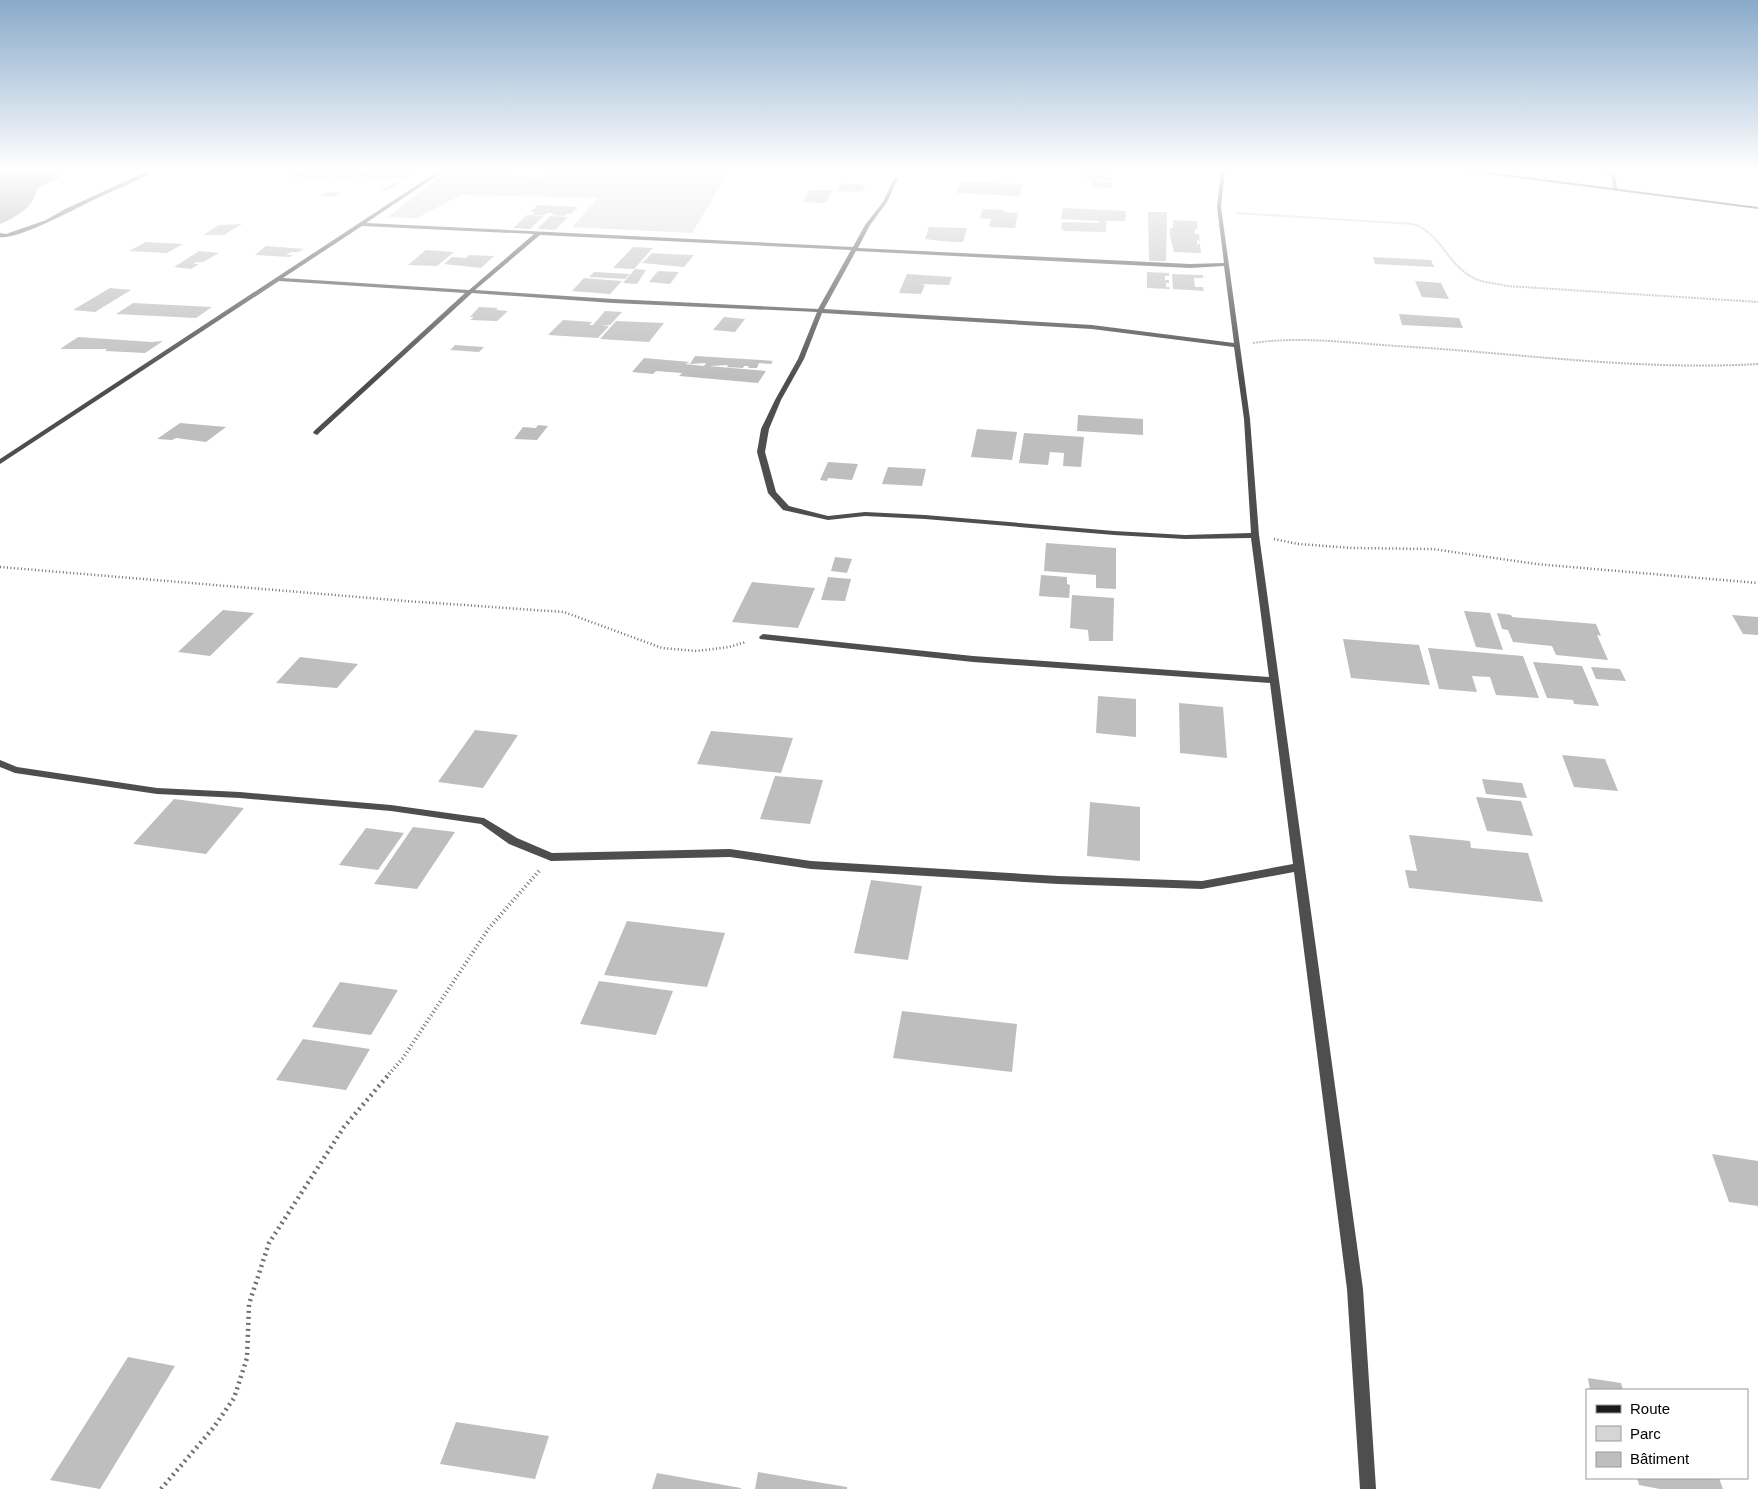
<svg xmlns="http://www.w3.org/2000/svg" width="1758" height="1489" font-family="Arial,sans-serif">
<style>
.green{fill:#d5d5d5}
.water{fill:#9c9c9c}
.building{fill:#bebebe}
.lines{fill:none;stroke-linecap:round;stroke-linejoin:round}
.path-far3{stroke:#707070;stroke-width:2;stroke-dasharray:0.5 1;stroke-linecap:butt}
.path-far2{stroke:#707070;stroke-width:2.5;stroke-dasharray:1 2.5;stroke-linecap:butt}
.path-far1{stroke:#707070;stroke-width:4;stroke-dasharray:1 3;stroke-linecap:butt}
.path{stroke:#707070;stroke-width:4.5;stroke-dasharray:2 4;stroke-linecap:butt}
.minor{fill:#4e4e4e;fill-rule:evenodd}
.secondary{fill:#1b1b1b;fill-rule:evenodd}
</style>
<rect width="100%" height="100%" fill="#fff"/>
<path class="green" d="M552,170H730L692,233L572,227L598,198L461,195L417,218L388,217L445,172L542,177Z"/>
<path class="water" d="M0,170H66L58,178L37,189C34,207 15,218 0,224Z"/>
<path class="building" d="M302,170H339L325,179L290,177Z
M348,170H363L360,172H367L370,170H385L382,172L390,173L382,178L353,177L347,180L333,179Z
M396,170L418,171L407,179L385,178Z
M1090,170H1113V174L1090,173Z
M1085,175L1111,177V180L1085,179Z
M1091,181L1112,182V188L1090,187Z
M395,182H402L387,191H380Z
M960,182L1023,184L1020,196L956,193Z
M841,183L866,185L862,192L837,191Z
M810,190H833L826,203L803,202Z
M327,192H342L335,197L320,196Z
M538,205L578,207L571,214H566L564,216L552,215L554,213H547L544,215H533L535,212H530Z
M1063,208L1126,211L1125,221H1106V232L1065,231L1061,229L1062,222L1099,223V221L1061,219Z
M983,209L1004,210L1003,212L1018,213L1015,228L989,227L991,219L980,218Z
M1148,212H1167L1166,261H1149Z
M527,215L544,216L530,229L513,228Z
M550,216L568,217L555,230L537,229Z
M1173,220L1197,221L1198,229H1195V234H1199L1200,241L1197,240V244H1200L1201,253L1174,252L1170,236V228H1173Z
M242,224L224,235H203L219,225Z
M929,227L967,228L963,242H951L925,239Z
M146,242L183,244L167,253L129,251Z
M266,246L304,249L298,252H291L286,255H293L290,257L255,255Z
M633,247L653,248L634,269L613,268Z
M426,250L454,252L437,266L408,265Z
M199,251L219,253L203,262H197L193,264H199L191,269L174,267Z
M652,253L665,254L694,255L684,267L642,263Z
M469,255L494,256L481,268L444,264L452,257L466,258Z
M1373,257L1431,260L1434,267L1375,264Z
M635,269L646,270L637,284L623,283Z
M658,271L679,272L670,284L649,282Z
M594,272L630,274L625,279L589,277Z
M1147,272L1169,273V276H1165V280H1169V283H1166V287H1169L1170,289L1147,288Z
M907,274L952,277L949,285L919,284L925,285L921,294L899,293Z
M1172,274L1203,275V278H1194L1195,287H1203L1204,291L1173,289Z
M584,278L622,281L610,294L572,291Z
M1415,281L1441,283L1449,299L1422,297Z
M110,288L131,290L95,312L73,310Z
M133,303L212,307L196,318L116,314Z
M479,307L498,308L496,310L508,311L497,321L470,320L474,317H470Z
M605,311L622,312L610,325H601L609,326L598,338L548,335L563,320L592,322L589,325H593Z
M1399,314L1459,318L1463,328L1402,325Z
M724,317L745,319L735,332L713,330Z
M616,321L664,323L649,342L600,339Z
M78,337L152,342L163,341L145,353L105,351L107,349H60Z
M455,345L484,347L479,352L450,350Z
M695,356L761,360L773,361L771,364L759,363L757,368H748L749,366H744L743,368L727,367L728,365L709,366L766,371L758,383L679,376L682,373L656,371L653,374L632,372L644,358L690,362L685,364L704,366L706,363L690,364Z
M1078,415L1143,419V435L1077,431Z
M180,423L226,427L206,442L176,438L172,440L157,439Z
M538,425L548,426L537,440L514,439L523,427L536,428Z
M977,429L1017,432L1012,460L971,457Z
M1024,433L1084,437L1081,467L1063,466L1064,453L1050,452L1048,465L1019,463Z
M828,462L858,464L852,480L828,478L827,481L820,480Z
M888,467L926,469L922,486L882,484Z
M1046,543L1116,548V589L1096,588V575L1044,571Z
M835,557L852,559L847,573L831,571Z
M1041,575L1067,577V584L1070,585L1069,598L1039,596Z
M828,577L851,579L845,601L821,600Z
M752,582L815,588L798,628L732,622Z
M1072,595L1114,598L1113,641H1089L1088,630L1070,628Z
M223,610L254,613L210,656L178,652Z
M1464,611L1490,613L1503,650L1476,647Z
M1497,613L1511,615L1512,617L1596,624L1601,636L1597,635L1608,660L1556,655L1552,646L1513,642L1508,630L1502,629Z
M1732,615L1758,617V635L1743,634Z
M1343,639L1419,645L1430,685L1351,678Z
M1428,648L1523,656L1539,698L1496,695L1490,677L1472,676L1477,692L1439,689Z
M300,657L358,664L337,688L276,683Z
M1533,662L1582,666L1599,706L1574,704L1573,700L1547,698Z
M1591,667L1620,669L1626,681L1596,679Z
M1098,696L1136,699V737L1096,733Z
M1179,703L1223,707L1227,758L1180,753Z
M475,730L518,735L483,788L438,782Z
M711,731L793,738L781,773L697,764Z
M1562,755L1605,759L1618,791L1574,787Z
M775,776L823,780L810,824L760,819Z
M1482,779L1522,783L1527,798L1486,794Z
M1476,797L1521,801L1533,836L1487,831Z
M174,799L244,808L206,854L133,844Z
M1090,802L1140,807V861L1087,856Z
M413,827L455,832L417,889L374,884Z
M366,828L404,833L378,870L339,865Z
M1409,835L1470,841L1471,848L1528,853L1543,902L1409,888L1405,870L1417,871Z
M871,880L922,886L908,960L854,953Z
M627,921L725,933L707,987L604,975Z
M599,981L673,991L656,1035L580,1024Z
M340,982L398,990L371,1035L312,1027Z
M902,1011L1017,1024L1012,1072L893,1058Z
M303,1039L370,1049L346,1090L276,1080Z
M1712,1154L1758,1161V1206L1729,1202Z
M128,1357L175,1366L100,1489L50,1480Z
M1588,1378L1621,1383L1623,1390H1590Z
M456,1422L549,1436L535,1479L440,1464Z
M758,1472L847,1487V1489H755Z
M657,1473L741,1488V1489H652Z
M1637,1478H1719L1723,1489H1660L1639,1485Z"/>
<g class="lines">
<path class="path-far3" d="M1236,213L1414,224C1440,234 1447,262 1470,276C1481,283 1495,283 1507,286L1758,302
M1253,343C1300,336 1350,343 1397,346C1518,353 1637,371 1758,364"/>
<path class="path-far2" d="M1274,539L1298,544L1352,548L1433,549L1536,564L1758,583
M0,567L406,601L564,612L662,648L697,651L729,647L746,642"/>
<path class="path-far1" d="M389,1074L403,1058L489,928L539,871"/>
<path class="path" d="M161,1489L214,1427L234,1398L247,1358L249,1304L269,1243L344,1127L390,1073"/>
<path class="minor" d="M150,170H155C139,181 118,188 100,197C79,206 20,240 0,237V233L6,234L46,220L65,209Z
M440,170H445L366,223L853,247L865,225L883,202L894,178L896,177L898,178L887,202L870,225L858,248L1190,264L1224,263L1217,207L1221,170H1225L1221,207L1250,419L1259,535L1363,1289L1376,1489H1360L1347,1289L1294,872L1202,889L1058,884L811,869L730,857L551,861L509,844L481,824L391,811L240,798L157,794L15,773L0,767V760L17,767L157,788L240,792L391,805L484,818L517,838L552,853L730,849L811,861L1058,876L1202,881L1293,864L1270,683L973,662L760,639L759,637L763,634L973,656L1269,677L1251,538L1185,539L1114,535L925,519L865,516L828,520L783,510L768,493L757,452L761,429L775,400L798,359L817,312L613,303L472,293L317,435L313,433L314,431L465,293L279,281L0,464V459ZM362,226L534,234L469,290L283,278ZM540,235L851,250L818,309L613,299L475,290ZM856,251L1190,268L1224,266L1234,343L1092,325L824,309ZM822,313L1092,329L1234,347L1244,419L1251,533L1185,535L1114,531L925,515L865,512L828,516L789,506L776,492L765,452L769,429L781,400L804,359Z
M1605,170H1609L1616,178L1617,190L1613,189L1612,178Z"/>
<path class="secondary" d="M1462,170H1473L1758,207V209L1464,171Z"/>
</g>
<linearGradient id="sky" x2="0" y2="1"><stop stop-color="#89aaca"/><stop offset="0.45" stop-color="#fff"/><stop offset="1" stop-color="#fff" stop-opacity="0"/></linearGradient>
<rect width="1758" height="378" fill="url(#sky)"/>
<rect x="1586" y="1389" width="162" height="90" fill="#ffffff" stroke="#999999"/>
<rect x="1596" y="1405" width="25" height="8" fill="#1b1b1b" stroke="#999999"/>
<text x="1630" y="1414" font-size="15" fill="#000000">Route</text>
<rect x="1596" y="1426" width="25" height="15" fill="#d5d5d5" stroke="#999999"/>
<text x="1630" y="1439" font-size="15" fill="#000000">Parc</text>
<rect x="1596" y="1452" width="25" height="15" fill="#bebebe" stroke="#999999"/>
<text x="1630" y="1464" font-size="15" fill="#000000">Bâtiment</text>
</svg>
